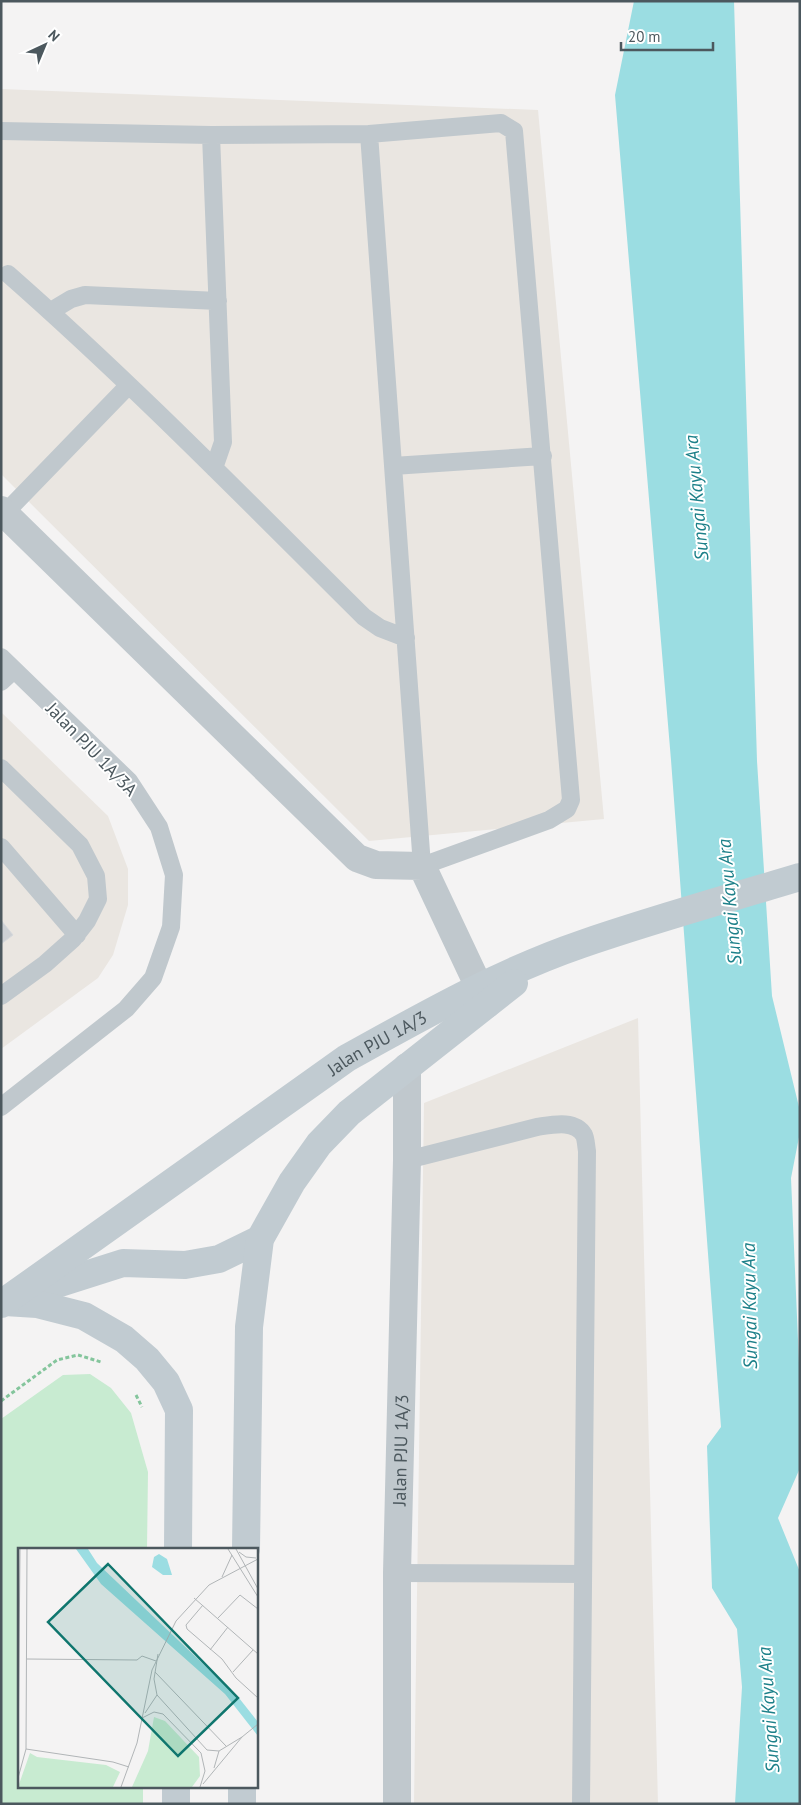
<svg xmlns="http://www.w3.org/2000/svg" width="801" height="1805" font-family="'PT Sans',sans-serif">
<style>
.commercial{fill:#eae6e1}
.green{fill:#c8ebd1}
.water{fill:#9bdde2}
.building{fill:#cdd0d4;stroke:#d7dadd}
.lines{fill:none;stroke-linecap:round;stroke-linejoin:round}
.path{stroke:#84c59c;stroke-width:3;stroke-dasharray:4 2.5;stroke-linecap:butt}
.lane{stroke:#c0c8cd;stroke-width:18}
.street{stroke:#c0c8cd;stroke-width:28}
.secondary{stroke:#c1cbd1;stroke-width:28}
.labels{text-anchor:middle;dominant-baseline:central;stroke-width:4;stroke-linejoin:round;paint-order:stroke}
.street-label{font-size:18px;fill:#4c585e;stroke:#fff}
.water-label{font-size:19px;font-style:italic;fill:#1d8089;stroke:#fff}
.inset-road{fill:none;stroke:#b1b5b7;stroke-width:1}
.view{fill:#0f766e;fill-opacity:0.15;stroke:#0f766e;stroke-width:2.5}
.inset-edge{fill:none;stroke:#4c585e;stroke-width:2.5}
</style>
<rect width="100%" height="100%" fill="#f4f3f3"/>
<path class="commercial" d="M1,89L538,110L604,819L369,841L1,474Z
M1,712L108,816L128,869V905L113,955L98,978L1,1049Z
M638,1018L658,1804H414L424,1103Z"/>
<path class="green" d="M90,1374L111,1388L131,1413L148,1472L147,1549H19V1786H143V1804H1V1419L63,1375Z"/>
<path class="water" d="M634,1H734L757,761L772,996L800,1111V1132L791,1178L800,1386V1468L778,1518L800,1572V1804H735L742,1687L737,1629L712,1588L707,1446L721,1427L671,760L615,95Z"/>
<path class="building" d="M1,920L13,935L1,944Z"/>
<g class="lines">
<path class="path" d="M136,1395L142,1407
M1,1401L57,1360L78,1355L101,1362"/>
<path class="lane" d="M1,131L211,135L369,134L422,866L549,820L567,809L571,800L514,131L501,123L369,134
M211,135L223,442L214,468
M8,274C132,383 247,501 364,617L380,628L406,638
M51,311L71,299L85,295L218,301
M393,466L543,456
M5,513L128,386
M1,657L129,781L159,827L174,875L171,927L153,978L126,1009L1,1107
M1,682L14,670
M1,768L80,845L96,876L98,899L87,921L73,939L45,964L1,996
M1,847L77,935
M407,1160L537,1127C551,1125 575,1119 584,1135C586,1139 586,1146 587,1151L581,1804
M397,1573L583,1574"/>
<g class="street">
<path d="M1,510L357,858L376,865L422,866L487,1004"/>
<path id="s1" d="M397,1804V1573L407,1160V1067"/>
</g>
<g class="secondary">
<path d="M32,1292L123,1263L185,1265L219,1259L260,1239"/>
<path d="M5,1302L37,1304L84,1316L124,1339L147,1359L166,1382L179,1410L178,1549"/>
<path id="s2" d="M1,1304L347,1058C423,1016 500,972 582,944C654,919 727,899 800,877"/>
<path d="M246,1549L249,1327L260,1239L292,1182L319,1144L349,1113L514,983"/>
<path d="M176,1804V1786"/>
<path d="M242,1804V1786"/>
</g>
</g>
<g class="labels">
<g class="street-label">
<text transform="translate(92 749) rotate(46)">Jalan PJU 1A/3A</text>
<text stroke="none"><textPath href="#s2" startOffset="458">Jalan PJU 1A/3</textPath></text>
<text stroke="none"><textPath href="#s1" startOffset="354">Jalan PJU 1A/3</textPath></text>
</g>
<g class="water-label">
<text transform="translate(696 498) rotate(-95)">Sungai Kayu Ara</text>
<text transform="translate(729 902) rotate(-95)">Sungai Kayu Ara</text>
<text transform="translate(749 1306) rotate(-91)">Sungai Kayu Ara</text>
<text transform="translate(768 1710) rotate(-94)">Sungai Kayu Ara</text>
</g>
</g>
<g transform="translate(18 1548)">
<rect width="240" height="240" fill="#f4f3f3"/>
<path d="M136,169L147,173L181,209L182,228L174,239H114L130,203ZM12,205L19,209L88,217L102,224L95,239H0Z" fill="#c8ebd1"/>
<path d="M58,1H70L79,15L221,150L240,174V188L207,146L83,36ZM141,6L149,11L154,27H145L134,19L136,9Z" fill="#9bdde2"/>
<path class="inset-road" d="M210,1L240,49M218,1L240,41M221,4L228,9L238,10M204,29L214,7M176,50L240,106M185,57L168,77L169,81L204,111L218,130L240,150M200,70L222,47L240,61M192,102L210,79M140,106L136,131L139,147L189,202L201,203L224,189M9,111L119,112L124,108L138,113M137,124L208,198M215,124L235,102M127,165L139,147M124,170L136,164L145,166L183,205L187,223L182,239M8,201L95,214L111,219M0,213L2,1M196,220L201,203M0,230L8,201L9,1M185,236L224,189L240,176M103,239L119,195L134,122L158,73L191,37L240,11"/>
<path class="view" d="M90,16L220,150L160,208L30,74Z"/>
<rect width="240" height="240" class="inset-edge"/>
</g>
<rect width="801" height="1805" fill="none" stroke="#4c585e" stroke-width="5"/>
<g transform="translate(45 45) rotate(44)" stroke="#ffffff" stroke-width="4" paint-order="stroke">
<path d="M0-4L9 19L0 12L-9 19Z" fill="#4c585e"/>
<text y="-8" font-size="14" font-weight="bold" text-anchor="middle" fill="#4c585e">N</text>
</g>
<path d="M621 42v8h92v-8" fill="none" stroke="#4c585e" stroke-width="2.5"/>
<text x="628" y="42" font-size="15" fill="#4c585e" stroke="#ffffff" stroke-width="4" paint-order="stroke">20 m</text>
</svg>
